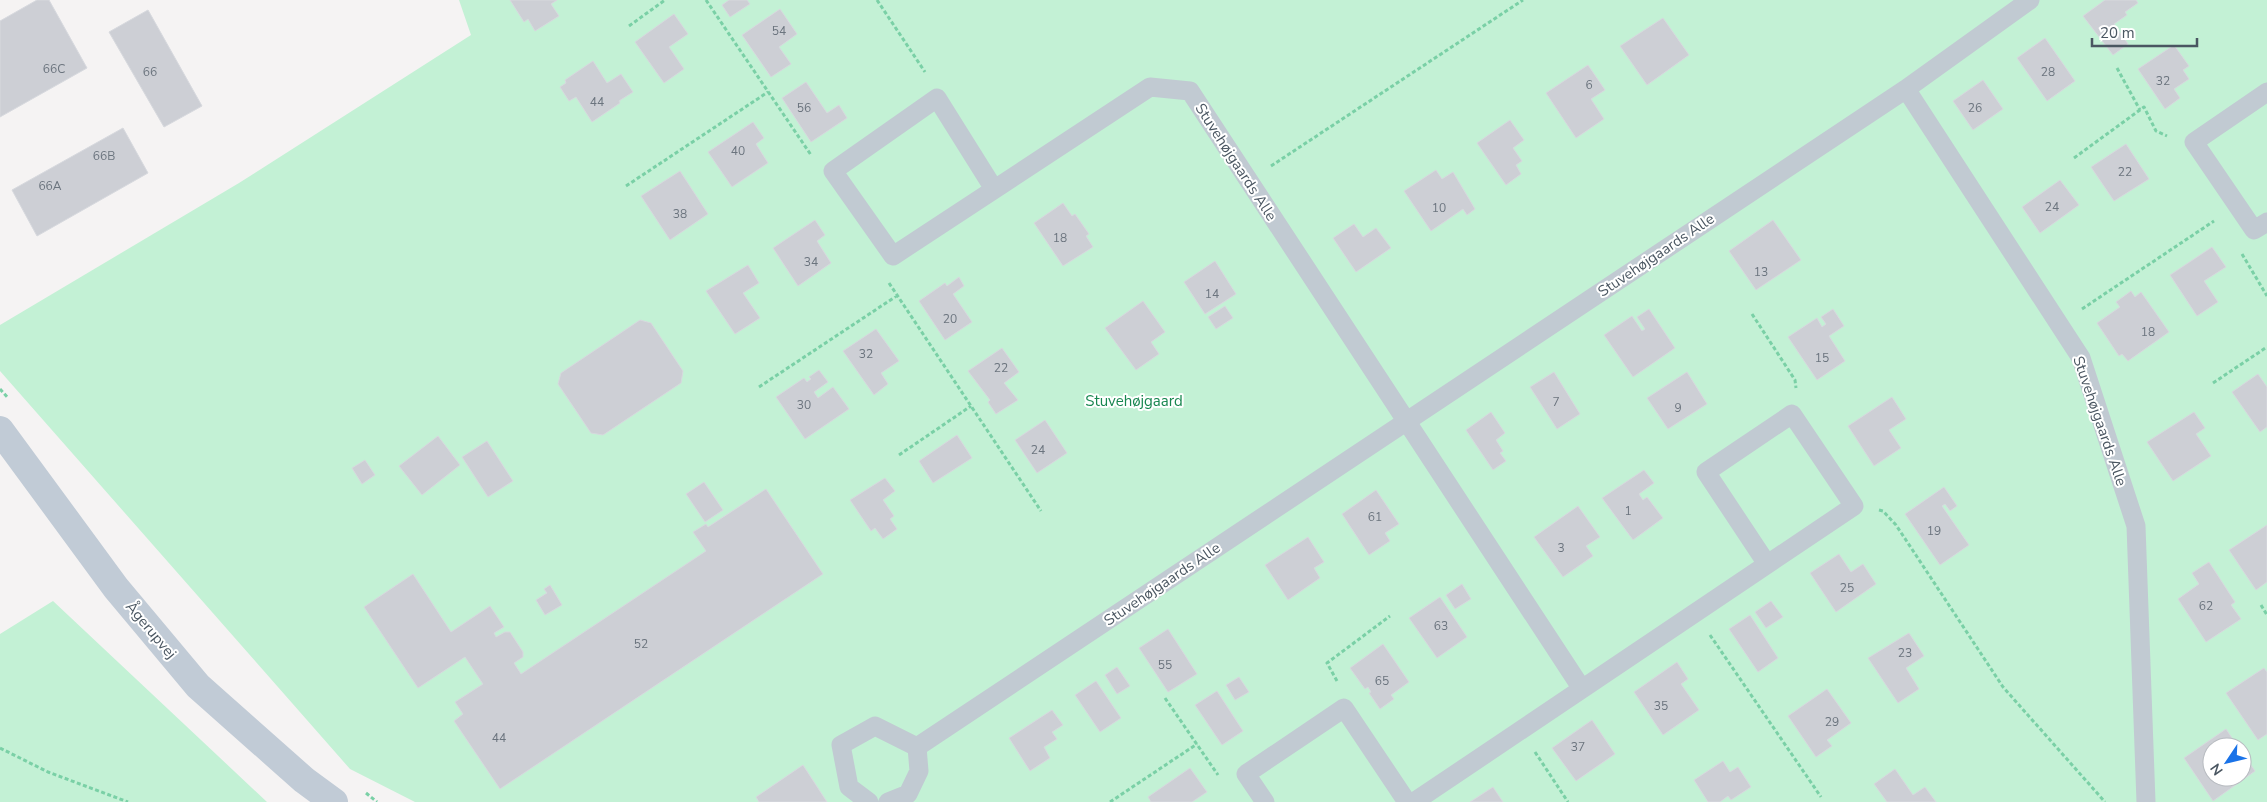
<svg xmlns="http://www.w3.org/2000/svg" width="2267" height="802" font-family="'Nunito Sans',sans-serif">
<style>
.green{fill:#c3f1d5;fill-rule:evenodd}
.building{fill:#cdcfd5;stroke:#d7d9de}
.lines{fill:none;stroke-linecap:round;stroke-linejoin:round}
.path{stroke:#7ad0a6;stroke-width:3;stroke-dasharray:4 2.5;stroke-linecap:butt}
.lane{stroke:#c1cad2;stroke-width:19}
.secondary{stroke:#c1cbd6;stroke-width:28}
.labels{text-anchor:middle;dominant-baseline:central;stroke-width:4;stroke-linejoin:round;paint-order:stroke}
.number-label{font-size:12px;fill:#6b747e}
.street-label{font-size:15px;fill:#4a5661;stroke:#fff}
.park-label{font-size:15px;fill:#17864f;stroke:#fff}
</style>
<rect width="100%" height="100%" fill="#f5f3f3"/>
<path class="green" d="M459,0H2267V802H415L350,769L0,371V325L239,183L471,35ZM2212,747H2242V777H2212Z
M53,601L267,802H0V634Z"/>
<path class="building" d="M37,0H49L87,68L0,117V21Z
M510,0H557L551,4L559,16L535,31L528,19L524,22Z
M729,0H747L750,4L730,17L722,5Z
M2105,0H2136L2138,3L2125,12L2127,15L2114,24L2128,44L2113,55L2083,16Z
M780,9L797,34L779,47L791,64L771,77L742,35Z
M148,10L202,106L164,127L109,32Z
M674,14L688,34L669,47L684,69L664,83L635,42Z
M1663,18L1689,55L1647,85L1620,46Z
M2045,38L2075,81L2047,101L2017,58Z
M2174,45L2189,66L2183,70L2189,79L2174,89L2180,98L2165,109L2138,69Z
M593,61L607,83L621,74L633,92L619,101L620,103L592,122L576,97L569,101L560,87L566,83L565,80Z
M1588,65L1605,90L1591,99L1604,119L1576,138L1546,93Z
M1983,80L2003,109L1973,130L1953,101Z
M806,82L827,113L839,105L847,118L811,142L782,98Z
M1510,120L1524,140L1513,148L1522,161L1516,165L1521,174L1506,185L1477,143Z
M753,122L764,138L756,144L768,163L732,187L708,152Z
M123,128L148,173L37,236L12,190Z
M2126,144L2149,179L2114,201L2091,167Z
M1436,170L1442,179L1453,172L1475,209L1467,215L1463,209L1431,231L1404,191Z
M680,171L708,214L670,240L641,196Z
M2060,180L2079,205L2040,233L2022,207Z
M1063,203L1072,216L1075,214L1089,234L1086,236L1093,247L1063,266L1034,223Z
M815,220L825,235L817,241L831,263L798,286L773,248Z
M1773,220L1801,260L1756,290L1729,251Z
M1354,224L1363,237L1376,228L1391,248L1356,272L1333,238Z
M2212,247L2226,267L2204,281L2218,302L2197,316L2170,275Z
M1215,261L1236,294L1205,314L1184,282Z
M748,265L759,283L743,293L760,318L735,334L706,291Z
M959,277L964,286L953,294L972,322L945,340L919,301L945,283L947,286Z
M2131,291L2135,297L2141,292L2169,332L2128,361L2122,354L2119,356L2097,323L2120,307L2116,302Z
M1143,301L1165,332L1151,342L1159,354L1136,370L1105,328Z
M1225,306L1233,318L1216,329L1208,317Z
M1649,309L1675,348L1633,377L1604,335L1632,316L1642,331L1645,329L1637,317Z
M1833,309L1844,326L1829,336L1845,361L1817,380L1788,337L1817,318L1822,327L1826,324L1821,317Z
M640,320L651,323L683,371L681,383L603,435L591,433L558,384L561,373Z
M876,329L899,361L881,373L888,384L874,395L843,351Z
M1002,348L1019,372L1004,383L1018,400L996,414L988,402L990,400L968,371Z
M819,370L828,382L814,392L818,398L833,387L849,409L805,439L776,397L804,378L807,382L811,379L809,377Z
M1554,372L1580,414L1557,429L1530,387Z
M1687,372L1707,404L1668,429L1647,398Z
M2258,374L2267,387V427L2260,432L2232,392Z
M1892,397L1906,419L1889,430L1901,448L1874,466L1848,426Z
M1491,412L1505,433L1496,440L1503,451L1500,453L1506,461L1493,470L1466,430Z
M2194,412L2205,428L2196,434L2211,456L2173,481L2147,442Z
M1045,420L1067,453L1037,473L1015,440Z
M957,435L972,458L933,483L919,461Z
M438,436L460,465L422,495L399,466Z
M487,441L513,481L488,497L462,457Z
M365,460L375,475L362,484L352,468Z
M1644,470L1654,483L1639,494L1643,500L1647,497L1663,518L1633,540L1602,498Z
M885,478L895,491L883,500L894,516L890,519L897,529L883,539L875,528L871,531L850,500Z
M704,482L723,510L705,522L686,494Z
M1944,487L1957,506L1950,511L1945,504L1942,506L1969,545L1940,565L1905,514Z
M766,489L823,574L500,789L454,721L463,714L455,702L483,684L465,657L418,688L364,607L413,574L451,632L490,606L504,627L494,633L496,637L505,632H510L523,652V657L514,663L521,674L706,551L693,532L706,524L708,527Z
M1376,490L1399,524L1385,533L1390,541L1369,555L1342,514Z
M1578,506L1600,537L1586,546L1593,556L1563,577L1534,537Z
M2267,525V582L2256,590L2229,550Z
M1308,537L1324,562L1314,568L1320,578L1288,600L1265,565Z
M1839,554L1851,572L1863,564L1876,584L1836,612L1810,573Z
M2209,562L2235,602L2231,605L2241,619L2206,642L2178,599L2199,584L2192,573Z
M1462,584L1471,599L1455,609L1446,595Z
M550,585L562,605L545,615L536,600L547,593L544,589Z
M1440,597L1467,637L1437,658L1409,618Z
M1771,601L1783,617L1766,628L1755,612Z
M1750,615L1778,658L1758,672L1729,629Z
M1168,629L1197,674L1168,692L1139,648Z
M1909,633L1924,656L1906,668L1919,689L1898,703L1868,658Z
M1383,644L1409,682L1391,695L1394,699L1380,709L1369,693L1371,692L1368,687L1365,689L1350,668Z
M1677,662L1688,679L1681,684L1699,710L1663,735L1634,692Z
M1117,667L1130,686L1117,694L1105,675Z
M2264,668L2267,672V734L2258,740L2226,693Z
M1239,677L1249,692L1235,700L1226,685Z
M1096,681L1121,718L1100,732L1075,695Z
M1827,689L1851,723L1827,740L1832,746L1816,757L1788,716Z
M1217,691L1243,731L1222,745L1195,705Z
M1052,710L1063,725L1052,732L1057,739L1044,747L1050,758L1030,771L1009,738Z
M1592,720L1615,754L1576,781L1552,748Z
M2226,729L2238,747H2212V777H2242V752L2255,771L2213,801L2184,758Z
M1723,761L1730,772L1738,767L1751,787L1731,800L1728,796L1720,802H1708L1694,780Z
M803,765L827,802H759L756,797Z
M1190,768L1207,792L1192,802H1151L1148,797Z
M1895,769L1913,795L1925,787L1936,802H1887L1874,784Z
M1493,787L1503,802H1470Z"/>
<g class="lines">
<path class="path" d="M706,0L811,155
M877,0L925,72
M629,26L665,0
M2117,68L2140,110
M2074,158L2144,107L2156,131L2167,136
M1271,166L1523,0
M626,186L768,92
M2242,254L2267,296
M889,283L1041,511
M2082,309L2214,221
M1752,314L1795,380L1796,388
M2213,383L2267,347
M759,387L898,295
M0,389L8,398
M899,455L971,406
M1879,510L1883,511L1896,525L2003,687L2105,802
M2261,605L2267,615
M1710,635L1821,797
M1337,681L1327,663L1390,616
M1165,698L1218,775
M0,748L48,772L128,802
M1535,752L1568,802
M366,793L377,802
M1110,802L1197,744"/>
<path class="lane" d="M2030,0L1906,89L2081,358L2136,526L2146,802
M2267,92L2194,142L2254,230L2267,222
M994,189L937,98L833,171L893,256L1150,87L1190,91L1582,689
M917,747L1906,89
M869,802L849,787L841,745L875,726L917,747
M888,802L908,794L919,771L917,747
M1265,802L1246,774L1344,708L1407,802
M1414,802L1854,506L1792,414L1706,472L1767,564"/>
<path class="secondary" d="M0,430L116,588L198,686L304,780L334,802"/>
</g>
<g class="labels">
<g class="number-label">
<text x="779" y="31">54</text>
<text x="54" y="69">66C</text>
<text x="150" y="72">66</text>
<text x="2048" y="72">28</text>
<text x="2163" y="81">32</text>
<text x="1589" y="85">6</text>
<text x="597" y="102">44</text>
<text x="804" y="108">56</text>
<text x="1975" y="108">26</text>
<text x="738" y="151">40</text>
<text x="104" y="156">66B</text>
<text x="2125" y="172">22</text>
<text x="50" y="186">66A</text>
<text x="2052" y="207">24</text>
<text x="1439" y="208">10</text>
<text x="680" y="214">38</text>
<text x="1060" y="238">18</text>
<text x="811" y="262">34</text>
<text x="1761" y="272">13</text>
<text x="1212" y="294">14</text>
<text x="950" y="319">20</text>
<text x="2148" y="332">18</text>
<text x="866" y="354">32</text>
<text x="1822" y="358">15</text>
<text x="1001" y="368">22</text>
<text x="1556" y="402">7</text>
<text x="804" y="405">30</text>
<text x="1678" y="408">9</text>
<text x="1038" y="450">24</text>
<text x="1628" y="511">1</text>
<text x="1375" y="517">61</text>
<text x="1934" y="531">19</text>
<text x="1561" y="548">3</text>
<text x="1847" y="588">25</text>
<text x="2206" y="606">62</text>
<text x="1441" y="626">63</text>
<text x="641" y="644">52</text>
<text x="1905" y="653">23</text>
<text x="1165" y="665">55</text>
<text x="1382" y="681">65</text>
<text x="1661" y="706">35</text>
<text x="1832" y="722">29</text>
<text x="499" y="738">44</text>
<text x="1578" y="747">37</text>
</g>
<g class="street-label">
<text transform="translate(1236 162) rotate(57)">Stuvehøjgaards Alle</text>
<text transform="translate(1656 255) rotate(-34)">Stuvehøjgaards Alle</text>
<text transform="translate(2100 421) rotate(71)">Stuvehøjgaards Alle</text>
<text transform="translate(1162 584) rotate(-34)">Stuvehøjgaards Alle</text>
<text transform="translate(151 630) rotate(50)">Ågerupvej</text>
</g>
<g class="park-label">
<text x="1134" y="401">Stuvehøjgaard</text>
</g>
</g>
<g transform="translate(2227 762) rotate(235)"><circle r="24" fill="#ffffff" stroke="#b7bbc0"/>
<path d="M0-4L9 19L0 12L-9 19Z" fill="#1a73e8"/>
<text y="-8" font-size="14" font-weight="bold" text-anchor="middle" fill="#4a5661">N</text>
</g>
<path d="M2092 38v8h105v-8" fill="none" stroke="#4a5661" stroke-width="2.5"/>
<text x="2100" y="38" font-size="15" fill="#4a5661" stroke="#ffffff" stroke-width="4" paint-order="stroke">20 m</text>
</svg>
